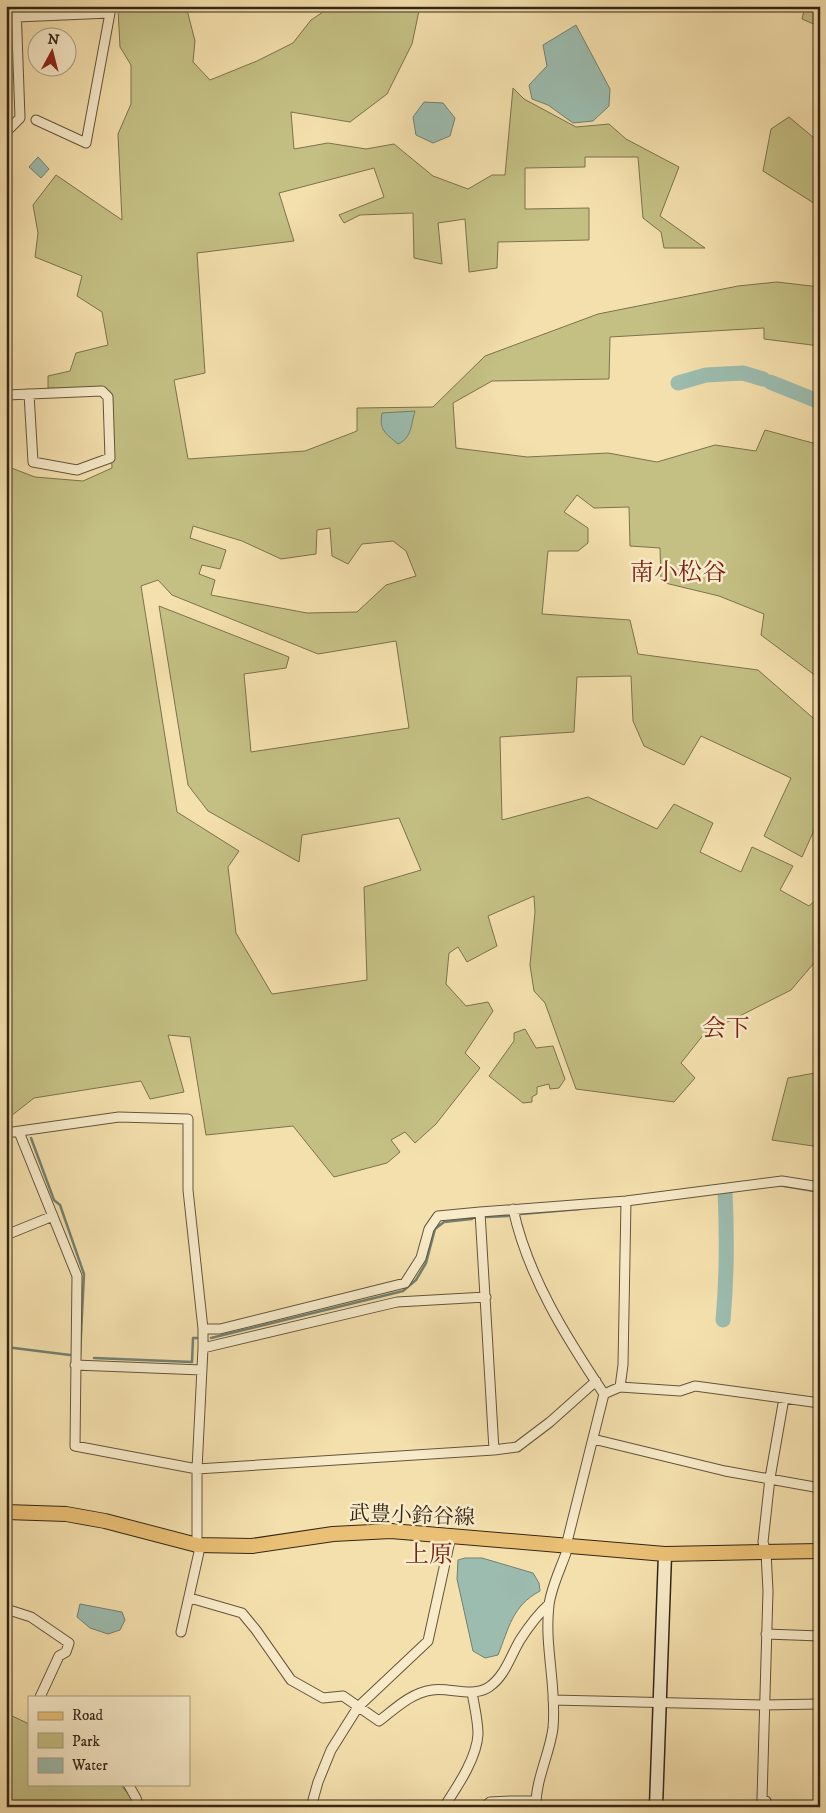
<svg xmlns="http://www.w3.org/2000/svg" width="826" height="1813" font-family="'IM FELL DW Pica','Noto Serif JP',serif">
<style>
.green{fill:#c4c084;stroke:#7c724e;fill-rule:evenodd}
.water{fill:#9cbcaf;stroke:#728072}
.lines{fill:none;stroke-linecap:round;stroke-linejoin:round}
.stream{stroke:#728072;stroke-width:2.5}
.river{stroke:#9cbcaf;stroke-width:15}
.street-casing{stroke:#64543c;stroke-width:11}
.secondary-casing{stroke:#342517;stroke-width:15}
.primary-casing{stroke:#342517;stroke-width:16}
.street{stroke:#f8ebca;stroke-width:9}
.secondary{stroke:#f8ebca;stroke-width:12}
.primary{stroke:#eac076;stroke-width:14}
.labels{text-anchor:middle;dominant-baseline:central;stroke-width:5;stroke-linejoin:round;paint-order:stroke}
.street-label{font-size:21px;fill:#342517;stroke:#f8ebca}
.quarter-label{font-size:24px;fill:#7a1f14;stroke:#f8ebca}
</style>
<rect width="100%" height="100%" fill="#f4e0ad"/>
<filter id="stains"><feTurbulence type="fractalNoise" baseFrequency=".004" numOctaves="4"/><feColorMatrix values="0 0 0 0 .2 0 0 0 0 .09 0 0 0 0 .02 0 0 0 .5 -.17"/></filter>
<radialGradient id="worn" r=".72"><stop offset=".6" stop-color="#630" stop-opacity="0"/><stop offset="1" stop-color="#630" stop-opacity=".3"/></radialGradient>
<path class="green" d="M97,6H186L195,41L193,62L210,80L257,61L293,43L311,20L332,6H420L412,44L387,94L350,122L291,112L294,149L328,143L366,149L394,144L433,176L468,189L492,175H505L513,88L524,99L576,127L609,124L626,139L679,167L660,216L705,248H664L661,232L643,218L638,157H585V167L525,168V209L589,208V240L498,242L497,268L469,272L465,219L438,223L442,264L414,258L413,213L360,215L344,223L339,215L384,197L374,168L279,193L294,241L197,253L205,373L174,380L188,459L305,451L357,431V408L433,407L485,356L598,314L738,286L777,282L820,287V346L764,339V328L610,337L609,379L492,381L453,403L456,448L527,457L608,453L657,462L715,445L756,451L765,430L820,445V679L761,635L764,614L719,596L661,582L660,548L630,546L629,507L594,508L577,495L564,512L588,528V543L578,551H548L542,614L630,620L638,654L758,670L820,724V817L802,857L764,836L791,778L701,736L684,765L644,746L633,721L631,676L577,677L574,732L500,737L502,820L588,797L657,829L674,804L713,823L700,852L741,872L752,847L793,866L780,890L809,906L820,896V956L791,990L704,1034L681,1063L695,1078L674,1102L576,1089L545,1003L534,991L530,965L535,912L534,896L488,916L497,946L467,962L458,947L449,953L446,984L466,1006L488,1002L493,1011L465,1053L480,1068L436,1124L415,1143L405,1132L391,1140L400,1152L387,1163L334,1177L293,1126L206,1135L190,1037L168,1035L184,1092L150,1099L141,1081L34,1098L11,1116L6,1107V466L35,477L83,481L112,468L108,390L48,388V376L70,371L76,353L108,345L102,312L77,296L82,276L35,257L38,233L33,205L56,175L122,220L118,134L131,104V65L120,47L118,9ZM193,526L242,541L281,559L316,554L317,530L330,528L332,556L348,564L362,544L393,541L406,551L416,576L386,585L357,612L307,613L211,595L215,580L199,574L202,565L220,569L226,550L190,538ZM158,580L172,595L318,654L396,641L409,728L251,752L244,674L286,668L289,657L159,606L188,785L208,811L299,862L302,835L399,818L421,870L364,887L367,980L272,994L236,933L228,867L239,851L177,812L141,586Z
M805,6H820L816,25L802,19Z
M789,117L820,143V207L763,171L771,129Z
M525,1029L536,1048L553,1046L565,1079L559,1088L550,1089L549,1084L537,1087V1094L532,1097V1102L523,1103L489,1076L514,1041V1033Z
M820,1072V1147L772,1140L788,1078Z
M6,1713L29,1724V1784H120L133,1800L134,1807H6Z"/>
<path class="water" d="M576,25L610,89L609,106L593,121L573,123L548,105L532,99L529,85L547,66L543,45Z
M424,102L443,103L455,118L450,136L433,143L416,135L413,117Z
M38,157L49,169L41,178L29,167Z
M415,411C411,424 412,438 398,444C385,433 379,430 382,413Z
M465,1558H482L533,1573L539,1583L540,1591C512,1606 509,1628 498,1655L485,1658L473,1651L457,1579L458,1560Z
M80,1604L122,1612L125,1620L120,1630L108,1634L90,1628L77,1617Z"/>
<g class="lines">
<path class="stream" d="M31,1138L54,1200L60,1205L84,1274L80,1355
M778,1185L820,1192
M521,1214L580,1209
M486,1217L508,1216
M211,1338L403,1291L416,1280L426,1263L435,1229L444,1222L472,1219
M6,1347L70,1355
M94,1358L192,1362L193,1338H197"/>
<path class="river" d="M770,382L820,402
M678,383L706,375L743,373L763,379
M723,1320C727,1277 727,1234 725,1191"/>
<defs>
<path id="street" d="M17,17L110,13L86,143L36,120
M6,132L20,118L16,6
M6,395L102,391L108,397L110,458L77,470L33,462L29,394
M19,1132L77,1276L75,1446L197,1469L494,1450L517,1447L550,1422L596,1381
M6,1133L119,1117L188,1119V1190L203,1329V1348L197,1469V1545L199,1552L181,1632
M513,1209C528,1277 566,1337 604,1394L566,1546V1553C560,1570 551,1588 549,1605C544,1646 557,1687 553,1728C550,1753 535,1781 536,1807
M480,1212L494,1450
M6,1235L53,1216
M203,1329H220L405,1283L421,1258L429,1229L438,1216L480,1212L626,1201L782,1181L820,1187
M203,1348L397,1302L486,1297
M75,1365L202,1370
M620,1387L623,1365L626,1201
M604,1394L620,1387L680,1391L695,1386L820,1403
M593,1439L725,1471L820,1488
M190,1598L242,1613L256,1630L291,1680L323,1698L343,1696L379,1721C396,1708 411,1693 432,1690C449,1687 473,1698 489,1687C505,1676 510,1657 520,1640C529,1626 537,1615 549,1604
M6,1609L31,1617L69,1643L66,1652L59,1656L40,1697
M766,1634L820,1636
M553,1700L763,1705L820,1704
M128,1784L136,1798L139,1807
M311,1807L318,1782L331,1750L358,1707L428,1641L451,1536
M444,1807C457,1787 477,1758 478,1734C478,1720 474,1705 472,1692
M485,1807L490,1802L510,1801
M507,1807L510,1801H536
M766,1807V1801L762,1799L768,1591L766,1552L763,1542L770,1478L784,1398"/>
<path id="secondary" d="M656,1807L665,1554"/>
<path id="primary" d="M6,1512L66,1514L105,1521L197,1545L252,1546L333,1534L391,1531L665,1554L820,1551"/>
</defs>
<use href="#street" class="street-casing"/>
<use href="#secondary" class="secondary-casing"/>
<use href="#primary" class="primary-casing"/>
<use href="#street" class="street"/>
<use href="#secondary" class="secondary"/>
<use href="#primary" class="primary"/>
</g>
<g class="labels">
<g class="street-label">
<text transform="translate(412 1516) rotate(2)">武豊小鈴谷線</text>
</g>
<g class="quarter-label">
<text x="678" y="573">南小松谷</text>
<text x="726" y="1029">会下</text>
<text x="429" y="1555">上原</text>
</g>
</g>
<rect width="826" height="1813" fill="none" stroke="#f4e0ad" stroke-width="25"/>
<rect x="8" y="8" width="811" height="1798" fill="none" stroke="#342517" stroke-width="2.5"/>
<rect x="12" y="12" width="801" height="1788" fill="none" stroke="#342517"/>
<rect x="28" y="1696" width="162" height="90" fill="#f8ebca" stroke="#aa9c82"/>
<rect x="38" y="1712" width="25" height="8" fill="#eac076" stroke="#aa9c82"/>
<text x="72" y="1720" font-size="15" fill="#342517">Road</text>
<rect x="38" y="1733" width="25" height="15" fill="#c4c084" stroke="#aa9c82"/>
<text x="72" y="1746" font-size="15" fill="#342517">Park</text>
<rect x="38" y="1758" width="25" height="15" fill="#9cbcaf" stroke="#aa9c82"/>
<text x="72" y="1770" font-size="15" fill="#342517">Water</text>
<g transform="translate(52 52) rotate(7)"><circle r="24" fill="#f8ebca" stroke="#aa9c82"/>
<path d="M0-4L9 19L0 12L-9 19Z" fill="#8f2418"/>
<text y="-8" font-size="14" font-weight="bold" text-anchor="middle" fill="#342517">N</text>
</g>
<rect width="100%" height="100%" filter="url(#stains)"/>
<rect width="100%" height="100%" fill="url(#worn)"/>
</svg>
